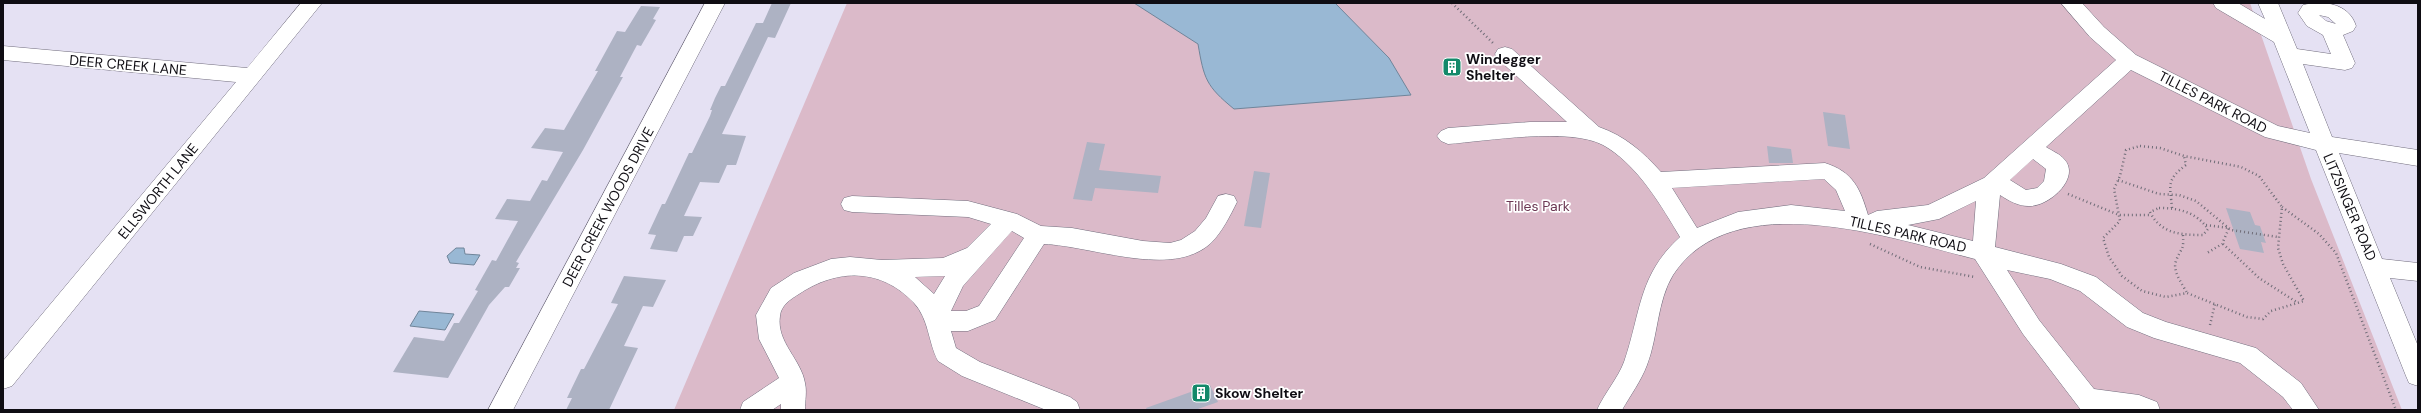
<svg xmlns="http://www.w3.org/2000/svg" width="2421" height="413" font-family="'DM Sans',sans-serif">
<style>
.green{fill:#dbbac9}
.water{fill:#99b8d4;stroke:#70859a}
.building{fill:#adb2c3}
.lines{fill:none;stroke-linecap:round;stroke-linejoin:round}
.minor-casing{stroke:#726e7e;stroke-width:1}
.path{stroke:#706d78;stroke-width:2.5;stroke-dasharray:1 3;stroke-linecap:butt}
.minor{fill:#fff;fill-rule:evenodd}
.labels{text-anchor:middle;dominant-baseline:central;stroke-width:3.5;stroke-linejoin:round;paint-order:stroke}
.poi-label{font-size:14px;font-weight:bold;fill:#0f0d13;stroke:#fff;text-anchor:start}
.street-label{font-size:14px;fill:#0f0d13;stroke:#fff}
.park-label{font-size:14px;fill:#6c3853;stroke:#fff}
</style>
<rect width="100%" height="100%" fill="#e5e1f3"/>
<path class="green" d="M847,3H2250L2311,179L2402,410H674Z"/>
<path class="water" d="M1134,3H1335L1389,58L1411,95L1234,109C1206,86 1204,79 1198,44Z
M456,248H464L465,254L480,255L474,265L450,263L447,256Z
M419,311L454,314L445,330L410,326Z"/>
<path class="building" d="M772,3H791L775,38L768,37L722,134L746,136L736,165H727L719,183L700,182L684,216L702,217L693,236H684L677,252L650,249L656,235L648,234L662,204H665L689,153H692L710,116L712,110H710L715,98L721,86H725L756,23H763Z
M641,6L660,7L653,19L656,20L641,46L637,45L620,77H623L583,150L516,262L519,263L516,268H520L509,287H505L489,305L448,378L393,372L414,337L444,341L454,323H459L478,291L475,290L492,260L496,261L518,221L495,219L507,199L530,201L542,180L547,181L563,152L531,148L545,128L564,130L598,71H595L617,31L625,32Z
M1823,112L1845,115L1850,149L1828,146Z
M1087,142L1105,144L1099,170L1161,176L1158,193L1095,188L1092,201L1073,199Z
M1767,146L1791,149L1793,163H1769Z
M1254,171L1270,173L1261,228L1244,226Z
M2226,208L2250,212L2255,225L2260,226L2266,243L2261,242L2264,253L2240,249Z
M624,276L666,280L653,307L643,306L624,346L638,348L609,410H566L572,398H567L581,369H584L618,304L611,303Z
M1210,385L1218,402L1195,410H1147L1146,408Z"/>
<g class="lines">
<defs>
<path id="minor" d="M301,3H322L12,386L3,389V361L236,82L3,60V46L247,68Z
M705,3H725L513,410H488Z
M2061,3H2082L2104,27L2136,55L2278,126L2310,133L2274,42L2216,8L2213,3H2238L2265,19L2258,3H2278L2297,49L2331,54L2323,35L2307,26L2298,13L2303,5C2323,0 2349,3 2356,26L2353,31L2343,35L2355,63L2352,68L2345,70L2303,64L2332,137L2418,150V166L2339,153L2382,259L2418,263V281L2390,278L2418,346V386L2409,383L2406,376L2316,150L2265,137L2131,70L2046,147C2052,151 2060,154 2064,159C2081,177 2051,205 2031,206C2020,207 2009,201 2000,195L1995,247L2061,264L2096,277L2143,313L2166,322L2256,348L2301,383L2319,410H2293L2283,397L2240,363L2154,338L2127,327L2080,291L2050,279L2007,270L2039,320L2094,389L2139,395L2157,402L2160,410H2081L2023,334L1975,259C1892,238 1732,184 1673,275C1657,301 1658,337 1647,365C1641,381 1630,396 1622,410H1597C1604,394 1618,378 1624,362C1641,313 1638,275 1680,237L1677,232C1658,200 1635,163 1603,145C1569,127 1487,141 1448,144L1441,141L1437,136L1441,131L1448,128L1530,122H1567L1498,59L1495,54L1498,49L1505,47L1512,49L1599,127C1625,136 1643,152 1661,172L1825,163C1853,172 1860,188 1868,215L1877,211L1928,205L1984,178L2116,60L2090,37ZM2319,15L2328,17L2336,24L2326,21ZM2033,159L2046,169L2044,181L2037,188L2026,190L2010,180ZM1824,179L1836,190L1845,211L1791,205L1738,212L1697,228L1672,188ZM1976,201L1973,241L1908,225L1939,219Z
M1226,194L1234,196L1237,202C1230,216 1222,232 1211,243C1172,279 1093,246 1044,244L995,320L968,331H951L956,348L980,362L1070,397L1077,402L1080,410H1046L962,376L938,361C928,342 929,319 914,303C881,268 838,268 799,294C791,299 781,305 780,316C776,342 801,359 805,383C807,391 805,401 805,410H781V404L772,410H740L743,402L779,378L759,339L756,315L771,288L794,273L831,259L850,257L882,260L943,258L967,248L991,224L968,217L852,212L844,210L841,204L844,198L852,196L968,201L1017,214L1041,226L1072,228L1143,241L1170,243L1181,240L1195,231L1206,218L1218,196ZM1012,231L1024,238L979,306L966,311H951L963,286ZM945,276L934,294L915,277Z"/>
</defs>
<use href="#minor" class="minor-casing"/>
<path class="path" d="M1452,3L1493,43
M2140,146L2160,148L2184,156L2241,167L2259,176L2282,207L2278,248L2283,264L2304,301L2271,311L2263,319L2247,317L2187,293L2166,297L2142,291L2122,276L2109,257L2103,238L2120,221L2114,189L2120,176L2126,150Z
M2118,180L2159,194L2179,195L2196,201L2231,230L2278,237
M2068,194L2119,215H2151
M2282,207L2319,234L2336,253L2396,410
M2159,208C2179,208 2196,212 2208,229L2203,235C2181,235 2161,234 2150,212Z
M2172,208C2170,185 2166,180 2186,165L2184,156
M2206,225L2229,228L2222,244L2207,253
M2183,235C2184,252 2181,247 2176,261C2172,271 2183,285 2187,293
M1870,244L1920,267L1975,277
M2223,244L2259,278L2298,303
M2210,325L2215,304"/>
<use href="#minor" class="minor"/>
</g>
<defs>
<symbol id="building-square" viewBox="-11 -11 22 22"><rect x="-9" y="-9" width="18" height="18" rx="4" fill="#13896a" stroke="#fff"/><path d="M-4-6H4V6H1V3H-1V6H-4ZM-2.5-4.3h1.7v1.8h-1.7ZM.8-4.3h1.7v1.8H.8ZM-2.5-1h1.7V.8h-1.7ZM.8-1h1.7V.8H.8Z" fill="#fff"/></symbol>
</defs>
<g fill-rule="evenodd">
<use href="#building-square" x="1441" y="56" width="22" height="22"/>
<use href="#building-square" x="1190" y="382" width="22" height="22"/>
</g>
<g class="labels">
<g class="poi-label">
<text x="1466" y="59">Windegger<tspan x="1466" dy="16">Shelter</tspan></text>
<text x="1215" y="393">Skow Shelter</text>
</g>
<g class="street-label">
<text transform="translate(128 65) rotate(5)">DEER CREEK LANE</text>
<text transform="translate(2213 102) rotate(27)">TILLES PARK ROAD</text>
<text transform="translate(158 191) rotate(-51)">ELLSWORTH LANE</text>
<text transform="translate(608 207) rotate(-62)">DEER CREEK WOODS DRIVE</text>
<text transform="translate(2350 207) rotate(67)">LITZSINGER ROAD</text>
<text transform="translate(1908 234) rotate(13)">TILLES PARK ROAD</text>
</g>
<g class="park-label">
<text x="1538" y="206">Tilles Park</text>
</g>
</g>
<rect width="2421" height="413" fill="none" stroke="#0f0d13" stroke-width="8"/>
</svg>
